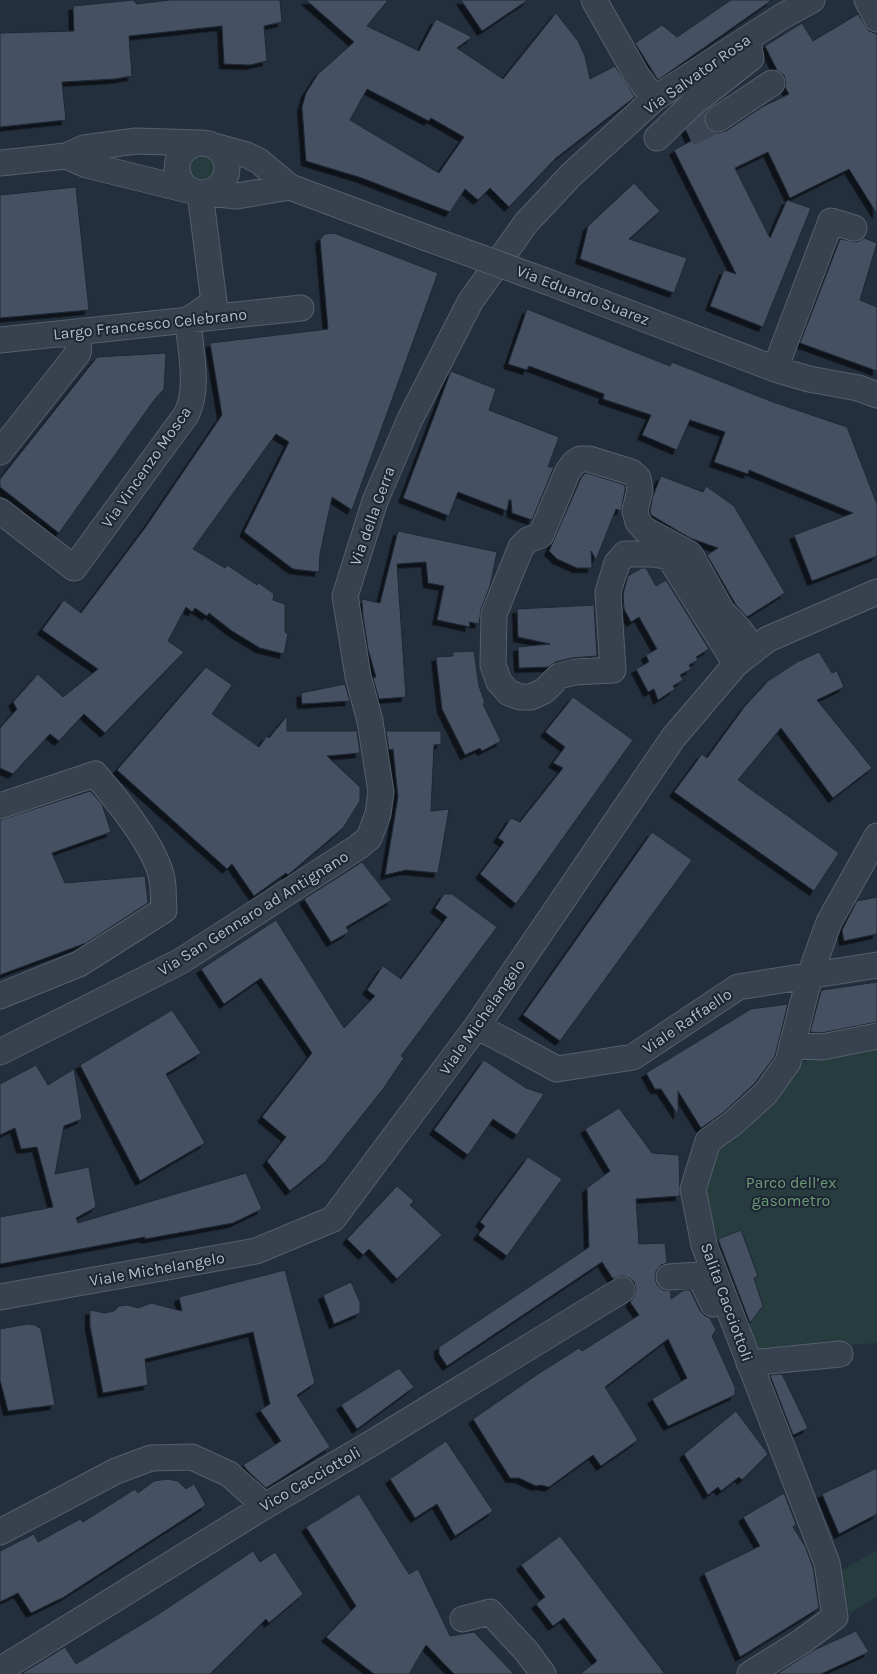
<svg xmlns="http://www.w3.org/2000/svg" width="877" height="1674" font-family="Karla,sans-serif">
<style>
.green{fill:#263c3f}
.building{fill:#455162;stroke:#1f2835;fill-rule:evenodd;filter:url(#shadow)}
.lines{fill:none;stroke-linecap:round;stroke-linejoin:round}
.minor-tunnel{stroke:#3a4453;stroke-width:25;stroke-dasharray:25 12;stroke-linecap:butt}
.minor-casing{stroke:#565f6c;stroke-width:27}
.minor{stroke:#38414e;stroke-width:25}
.minor-bridge-casing{stroke:#565f6c;stroke-width:27;stroke-linecap:butt}
.minor-bridge{stroke:#38414e;stroke-width:25}
.labels{text-anchor:middle;dominant-baseline:central;stroke-width:4;stroke-linejoin:round;paint-order:stroke}
.street-label{font-size:16px;fill:#b4bcc9;stroke:#1d2633}
.park-label{font-size:16px;fill:#6b9a76;stroke:#1d2633}
</style>
<defs>
<filter id="shadow"><feDropShadow dx="-4.5" dy="4.5" stdDeviation="0" flood-color="#0009"/></filter>
</defs>
<rect width="100%" height="100%" fill="#242f3e"/>
<path class="green" d="M198,149L221,160L222,173L214,184L186,179C180,165 184,155 198,149Z
M877,1045V1343L758,1351L716,1240L702,1182L714,1145L797,1064L853,1047Z
M877,1550V1596L849,1614L839,1572Z"/>
<path class="building" d="M133,0L137,4L170,0H280L282,22L264,26L267,61L250,65L224,64L222,26L129,36L132,76L115,79L62,82L66,120L0,127V33L74,31L73,6Z
M306,0H388L367,26L419,51L436,19L472,37L457,48L503,79L556,13L578,41L585,56L590,79L615,66L635,97L556,158L509,207L490,188L478,200L465,189L450,212L362,178L306,161L302,107L306,93L318,74L354,42ZM367,89L429,121L431,118L464,137L439,173L350,120Z
M461,0H528L482,31Z
M731,0H772L658,80L635,43L662,25L677,37Z
M858,14L869,31L877,34V214L849,169L790,198L768,152L735,168L770,238L787,200L811,208L763,327L710,306L724,270L736,274L674,150L691,141L686,130L697,120L704,116V120L706,127L712,132L719,133L726,131L762,107L789,94L785,87L786,82L784,75L777,70L765,46L802,23L813,41Z
M634,183L660,211L629,239L687,258L674,293L580,259L588,226Z
M76,187L89,310L0,318V195Z
M334,233L438,273L352,510L332,497L320,554L319,572L293,569L244,532L289,442L276,434L193,549L225,568L227,565L257,585L259,583L274,594L273,600L285,604V632L288,634L284,654L260,648L232,631L209,613L207,616L195,608L192,612L186,607L168,641L184,652L105,733L84,714L59,741L50,734L13,774L0,768V728L17,709L13,702L38,674L63,697L98,669L42,630L64,600L81,613L145,528L222,415L210,343L328,329L320,239L325,234Z
M864,238L877,243L860,300L877,307V371L800,343L840,239L857,242Z
M527,309L670,366L672,362L773,402L847,427L877,504V556L812,581L794,535L853,513L749,470L748,474L714,462L725,432L690,420L677,450L642,435L651,415L603,399L604,394L529,366L527,370L508,364Z
M166,353L164,389L155,399L59,533L0,487V479L97,357Z
M451,371L496,389L489,410L559,437L548,467H554L532,520L512,513L511,500H509L507,511L458,492L449,516L403,498Z
M587,473L622,484L625,486V490L621,511L616,509L596,560L591,551L592,568H577L557,559L549,551L581,478L584,474Z
M661,476L703,492L706,486L734,506L785,593L747,617L736,605L707,555L718,548L690,538L651,515L650,511L653,496Z
M398,531L497,552L490,586L481,609L479,624L469,622L470,627L437,620L444,586L428,583L426,562L397,564L406,697L379,699L373,678L376,677L368,649L363,616L362,599L380,603Z
M642,568H646L656,586L666,580L709,649L696,657L698,660L689,665L691,669L680,675L683,680L673,686L675,689L658,700L654,689L648,692L636,669L649,662L646,655L657,649L639,617L631,622L624,609L623,594L628,576Z
M594,605L597,656L572,658L556,662L548,667L519,668L518,647L550,644L518,637L517,609Z
M474,651L479,686L485,703L483,704L501,741L482,751L480,748L465,755L442,709L436,657L453,656V652Z
M819,652L832,673L837,671L844,687L817,700L872,768L833,798L781,728L738,780L839,853L814,891L674,792L702,754L707,758L745,706L768,681L797,662Z
M206,667L232,685L212,714L259,747L267,736L269,738L287,716V731H357L360,753L327,756L360,787V801L343,828L288,875L286,873L254,896L232,864L227,869L117,770Z
M345,684L350,701L302,704L301,693Z
M573,697L633,740L516,904L480,874L504,842L498,838L511,818L520,822L563,768L553,763L565,747L545,732Z
M386,731H441V744L434,745L431,811L449,809L438,873L406,870L385,875L398,797L393,749L389,750Z
M90,791L102,804L111,832L52,853L65,883L145,876L148,903L86,943L0,975V820Z
M652,832L692,860L560,1041L523,1015Z
M362,862L392,900L346,927L349,932L331,942L304,899Z
M444,894H452L497,927L401,1056L404,1058L383,1089L325,1162L290,1191L267,1161L286,1137L262,1117L312,1053L261,978L224,1004L201,969L276,920L344,1028L375,996L367,990L383,966L401,979L447,917L435,908Z
M877,897V934L844,941L842,930L857,901Z
M877,982V1022L821,1033L810,1032L821,991L823,990Z
M788,1004L775,1056L755,1083L724,1112L701,1128L678,1091V1115L661,1089H655L646,1073L751,1009Z
M172,1010L201,1053L166,1074L205,1143L140,1181L80,1065Z
M484,1060L526,1088L544,1094L517,1135L493,1119L468,1155L434,1130Z
M36,1065L48,1085L74,1069L82,1119L64,1126L55,1174L89,1167L96,1207L76,1218L78,1223L246,1173L262,1209L233,1223L145,1239V1237L0,1264V1217L53,1207L37,1147L21,1149L15,1128L0,1135V1084Z
M619,1108L652,1153L679,1155L680,1196L636,1199L639,1244L665,1243L667,1263L661,1265L656,1271L655,1278L657,1285L663,1290L671,1291V1299L684,1290H690L700,1311L705,1316L710,1318L716,1330L712,1336L735,1387V1395L668,1426L652,1399L687,1378L668,1339L605,1387L638,1440L601,1466L593,1455L549,1487L541,1485L536,1486L519,1478H510L473,1419L538,1374L579,1348L582,1351L639,1315L630,1302L634,1297L636,1290L634,1282L629,1278L622,1276L613,1279L602,1262L447,1366L439,1354V1347L589,1247L587,1188L610,1171L585,1129Z
M528,1157L562,1179L507,1256L478,1235L485,1226L480,1222Z
M397,1186L414,1201L410,1205L442,1235L397,1279L369,1249L363,1255L347,1239Z
M741,1230L758,1276L754,1278L763,1306L750,1323L718,1239Z
M285,1270L315,1383L297,1395L330,1447L266,1488L248,1471L243,1465L281,1441L260,1410L270,1404L253,1332L145,1359L148,1385L103,1393L90,1326V1310L105,1313L114,1311L119,1306L128,1305L138,1308L151,1303L182,1311L179,1297Z
M351,1282L360,1302V1313L334,1324L323,1295Z
M27,1324L35,1325L41,1329L55,1405L8,1411L0,1380V1329Z
M399,1368L414,1387L357,1429L341,1405Z
M782,1374L808,1428L793,1435L770,1375Z
M736,1411L768,1454L742,1480L739,1477L721,1491L718,1487L708,1495L684,1454Z
M446,1441L493,1511L455,1536L437,1504L415,1518L390,1479Z
M877,1468V1514L839,1534L822,1494Z
M167,1479L178,1481L186,1489L194,1484L206,1505L64,1597L31,1613L18,1593L0,1602V1551L34,1534L38,1542L80,1519L83,1522L135,1489L138,1493L154,1481Z
M784,1493L796,1524L793,1527L805,1546L813,1567L819,1608L740,1657L704,1573L760,1546L743,1517Z
M359,1494L409,1574L418,1569L450,1636L474,1632L514,1674H454L426,1645L409,1674H374L326,1637L356,1606L306,1527Z
M560,1536L665,1674H580L597,1661L564,1618L553,1626L536,1604L545,1597L521,1565Z
M253,1551L260,1562L275,1552L303,1594L269,1623L266,1619L210,1674H21L65,1647L76,1664L157,1615Z
M856,1631L869,1652L821,1674H777L814,1650Z"/>
<g class="lines">
<path class="minor-tunnel" d="M688,134L718,119"/>
<defs>
<path id="minor" d="M594,0L636,74L654,99
M867,0L877,19
M718,119L772,83
M657,138L691,105L751,58L747,39
M177 168a25 25 0 1 1 50 0a25 25 0 1 1-50 0Z
M214,146L247,155L259,161L290,187L424,237
M66,156L87,165L192,191
M0,163L66,156L84,148L136,141L199,143
M207,193L237,196L290,187
M551,283L775,369L809,379L858,388L877,395
M0,340L301,308
M775,369L831,221L854,228
M0,452L78,353C81,341 72,334 61,334
M0,511L74,568L186,415C200,389 190,349 188,320L214,302L200,193
M736,664L669,557L655,554H625L617,563L608,592L613,670L575,672L559,676L544,691L531,697H520L509,693L499,682L493,665L494,614L521,547L528,540L541,535L568,471L574,463L580,459H589L631,472L638,478L640,490L635,511L638,522L644,529L690,554L722,611L738,628L754,649
M0,806L95,774C116,798 157,849 162,879C164,889 163,900 164,910L79,964L0,996
M477,1026L557,1069L633,1057L738,987L877,965
M792,1045L822,1047L877,1036
M0,1052L181,961L358,847L369,838L378,814L381,792L370,721L358,676L345,596L375,501L410,419L470,302L526,223L571,175L654,99L781,17L812,0
M669,1277L699,1275L713,1304
M0,1297L256,1251L333,1219L477,1026L673,738L736,664L768,639L877,592
M749,1363L840,1354
M0,1532L116,1471L151,1458L192,1457L229,1474L265,1506
M463,1619L490,1612L527,1652L543,1674
M0,1670L265,1506L372,1443L622,1290
M750,1674L801,1642L835,1617L827,1563L704,1245L693,1189L708,1141L733,1123L766,1093L788,1062L810,975L829,922L877,836"/>
</defs>
<use href="#minor" class="minor-casing"/>
<use href="#minor" class="minor"/>
<defs>
<path id="minor-bridge" d="M424,237L551,283"/>
</defs>
<use href="#minor-bridge" class="minor-bridge-casing"/>
<use href="#minor-bridge" class="minor-bridge"/>
</g>
<g class="labels">
<g class="street-label">
<text transform="translate(697 74) rotate(-35)">Via Salvator Rosa</text>
<text transform="translate(583 295) rotate(21)">Via Eduardo Suarez</text>
<text transform="translate(150 324) rotate(-6)">Largo Francesco Celebrano</text>
<text transform="translate(146 467) rotate(-55)">Via Vincenzo Mosca</text>
<text transform="translate(372 516) rotate(-70)">Via della Cerra</text>
<text transform="translate(253 913) rotate(-32)">Via San Gennaro ad Antignano</text>
<text transform="translate(482 1017) rotate(-55)">Viale Michelangelo</text>
<text transform="translate(687 1021) rotate(-34)">Viale Raffaello</text>
<text transform="translate(157 1269) rotate(-10)">Viale Michelangelo</text>
<text transform="translate(727 1302) rotate(70)">Salita Cacciottoli</text>
<text transform="translate(310 1479) rotate(-30)">Vico Cacciottoli</text>
</g>
<g class="park-label">
<text x="791" y="1182">Parco dell’ex<tspan x="791" dy="18">gasometro</tspan></text>
</g>
</g>
</svg>
